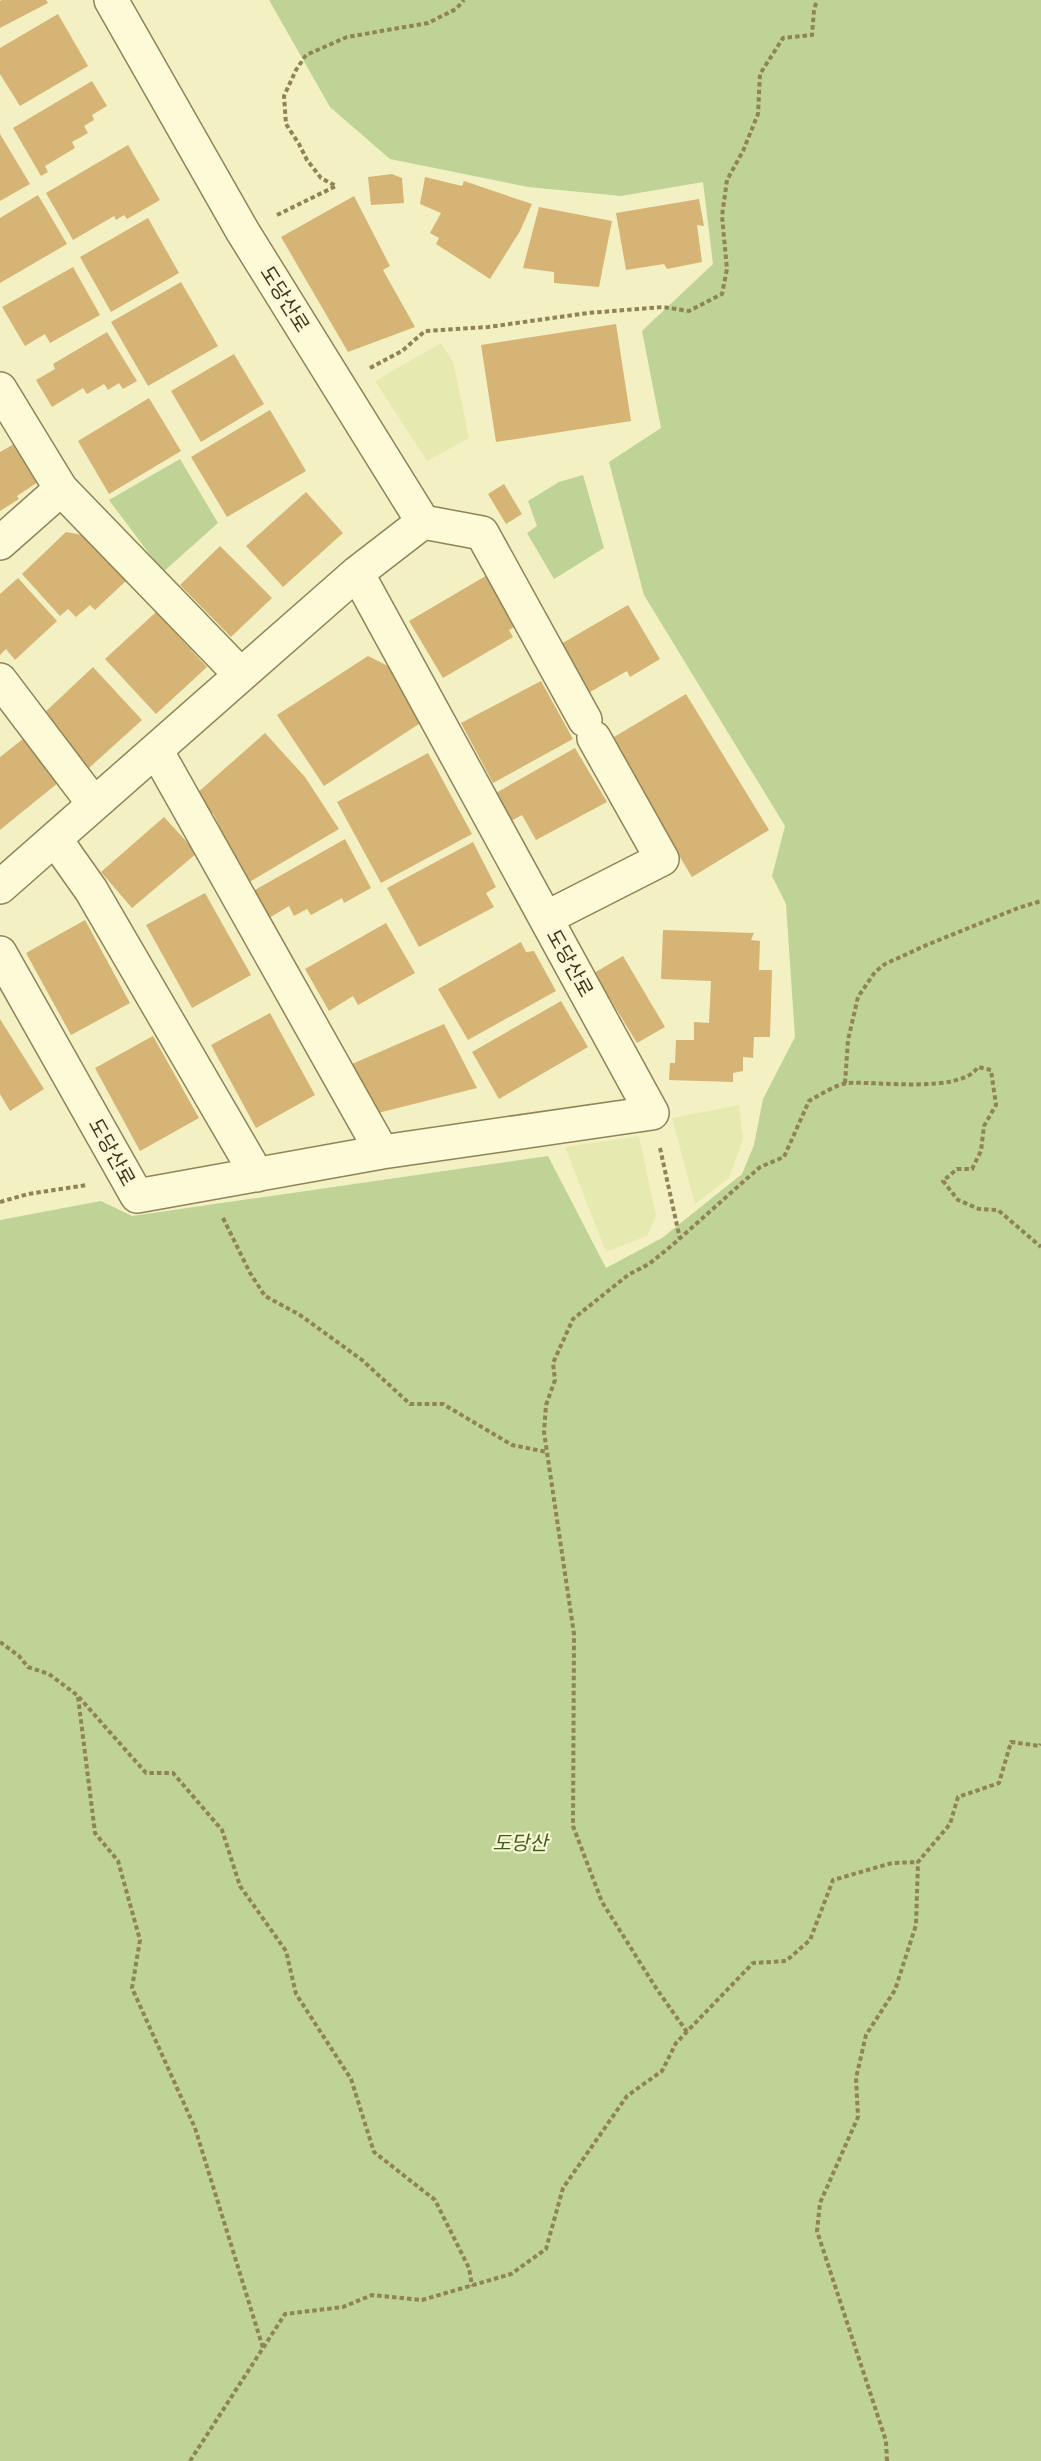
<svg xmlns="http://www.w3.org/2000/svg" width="1041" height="2461" font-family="Bitter,'Noto Sans KR',serif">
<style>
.farmland{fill:#e6eab0}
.green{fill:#bed395}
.building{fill:#d6b475}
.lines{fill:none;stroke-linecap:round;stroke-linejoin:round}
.minor-casing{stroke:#908357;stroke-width:36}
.path{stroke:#908357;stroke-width:4;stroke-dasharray:4.5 3;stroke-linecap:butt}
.minor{stroke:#fdfad8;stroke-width:33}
.labels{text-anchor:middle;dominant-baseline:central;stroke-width:4.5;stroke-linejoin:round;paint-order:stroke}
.street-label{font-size:20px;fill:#3f351d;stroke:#faf7d4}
.park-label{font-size:20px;font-style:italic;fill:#405d21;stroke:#faf7d4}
</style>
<rect width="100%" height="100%" fill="#f3f0c3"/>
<path class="farmland" d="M441,343L453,362L469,438L427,461L375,381Z
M739,1105L743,1139L729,1178L695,1204L672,1118Z
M639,1136L656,1216L647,1236L606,1252L565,1147Z"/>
<path class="green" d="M269,0H1041V2461H0V1220L101,1201L132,1216L548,1156L606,1268L662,1238L742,1174L754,1145L763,1099L795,1037L786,904L772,876L785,826L644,595L609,462L661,428L642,331L713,264L703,182L621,196L528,187L390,159L330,107Z
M180,459L218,523L163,572L109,500Z
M583,475L604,548L554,579L527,533L537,526L528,501L559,482Z"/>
<path class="building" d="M2,0H46L48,3L0,28V1Z
M58,14L88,66L20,106L0,74V48Z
M92,81L107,106L92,115L94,120L84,126L88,133L72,142L75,148L45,166L48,172L41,176L13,128Z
M0,134L30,184L0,201Z
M128,145L160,200L127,219L124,215L116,220L114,216L73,240L46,193Z
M392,174L402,178L404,203L371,205L368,177Z
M425,177L462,186L464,181L532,204L520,231L490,279L436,244L439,238L430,233L441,213L420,204Z
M38,195L67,244L0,283V218Z
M354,196L390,266L383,270L415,327L348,352L281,237Z
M699,199L704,226L697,225L702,262L667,269L664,264L626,270L616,213Z
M539,207L612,221L599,287L554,283V272L523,268Z
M148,218L179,273L111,312L80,257Z
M73,267L100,315L50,343L45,334L25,346L2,307Z
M181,282L218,346L148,386L111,322Z
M616,324L631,421L496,442L481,345Z
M107,332L137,381L123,389L119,383L108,390L104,384L87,394L83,388L52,407L36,380L55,369L53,364Z
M234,354L264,404L201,442L171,391Z
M149,398L181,451L109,494L78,441Z
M270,410L306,471L227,517L191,457Z
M14,444L38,482L17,496L19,499L0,511V452Z
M504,484L522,514L506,524L488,494Z
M306,492L343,533L283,587L246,546Z
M66,532L88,536L128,579L95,610L90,605L76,617L68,609L60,616L22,574Z
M220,546L272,598L231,637L180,585Z
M489,574L519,624L509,630L513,637L443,678L409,621Z
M18,578L57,621L15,660L6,649L0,655V594Z
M628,605L660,659L630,677L627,671L590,692L561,644Z
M156,612L207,667L156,714L105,659Z
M368,656L390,667L425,720L324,786L277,715Z
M93,667L142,720L89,768L41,716Z
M541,681L573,739L493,783L461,723Z
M686,694L769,830L692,877L609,740Z
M265,733L305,777L339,829L246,884L214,815L196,794Z
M23,739L59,782L0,830V757Z
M575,748L607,802L536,840L522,815L511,821L494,794Z
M428,753L472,834L381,883L337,802Z
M164,817L197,853L132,908L101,872Z
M345,839L371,888L344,903L342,898L311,915L307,909L294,916L289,906L269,918L253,891Z
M473,842L496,887L486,893L494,907L419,947L387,888Z
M205,893L251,975L192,1008L146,925Z
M85,920L130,1003L71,1035L26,953Z
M386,923L415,973L358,1005L353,996L329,1011L305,969Z
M663,930L754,933L751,940L760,941L759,970H772L770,1037H754L753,1058L743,1057V1071L733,1073V1082L669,1080L670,1063H675L676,1040H694V1022L709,1023L711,981L661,979Z
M521,942L526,952L534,951L556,991L468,1040L438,989Z
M623,956L665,1027L637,1043L594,973Z
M561,1001L588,1047L499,1099L472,1052Z
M270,1013L315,1095L256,1128L211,1045Z
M0,1019L44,1089L10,1111L0,1094Z
M444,1024L477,1088L378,1113L352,1064Z
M153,1036L199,1118L140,1151L95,1068Z"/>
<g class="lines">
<defs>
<path id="minor" d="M111,0L243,232L423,522
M0,389L61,489L241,675
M423,522L482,533L585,720
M0,543L61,489
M0,680L94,804
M156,750L382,1152
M55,839L91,890L257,1175
M0,887L357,573L423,522
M546,918L662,859L594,738
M0,953L137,1196L382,1152L652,1113L357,573"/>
</defs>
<use href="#minor" class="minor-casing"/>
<path class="path" d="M277,215L336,186L321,178L307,160L299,144L286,124L284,96L296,70L306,55L347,37L428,23L456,9L464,0
M370,368L402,351L425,331L488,327L588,313L663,307L689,311L722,294L727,269L722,216L727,180L743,151L758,114L760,74L783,38L812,35L814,10L817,0
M845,1083L848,1040L858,997L875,972L885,964L929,944L1018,908L1041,901
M660,1148L680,1239
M0,1202L28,1194L87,1185
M223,1218L250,1273L265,1296L300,1315L362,1360L410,1404H443L512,1445L547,1452
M0,1642L19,1656L28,1667L49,1674L77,1695L146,1773H173L222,1830L240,1886L286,1951L296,1994L351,2079L374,2152L435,2200L469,2268L472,2286
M78,1697L95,1833L118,1861L140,1940L132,1988L195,2128L263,2348
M687,2032L656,1988L602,1902L573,1826L574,1634L544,1432L546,1405L555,1380L553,1363L573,1319L628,1275L649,1264L670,1247L760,1167L784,1157L809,1101C820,1095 835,1085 847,1083C877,1081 961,1094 978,1067L991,1070L996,1105L984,1126L981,1151L972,1169H957L943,1181L958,1200L979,1209L998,1210L1041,1247
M190,2461L285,2314L343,2307L372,2295L422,2300L511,2274L546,2249L563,2188L627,2096L662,2071L676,2043L753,1963L786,1961L810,1940L833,1880L892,1863L918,1862
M887,2461L886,2441L817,2231L820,2203L858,2117L856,2078L866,2035L895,1990L916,1925L918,1862L950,1824L958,1797L999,1783L1011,1742L1040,1746L1041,1744"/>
<use href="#minor" class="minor"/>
</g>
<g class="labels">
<g class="street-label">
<text transform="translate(285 299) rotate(58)">도당산로</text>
<text transform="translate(570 963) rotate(61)">도당산로</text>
<text transform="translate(112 1152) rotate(61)">도당산로</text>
</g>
<g class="park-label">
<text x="520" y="1843">도당산</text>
</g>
</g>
</svg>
